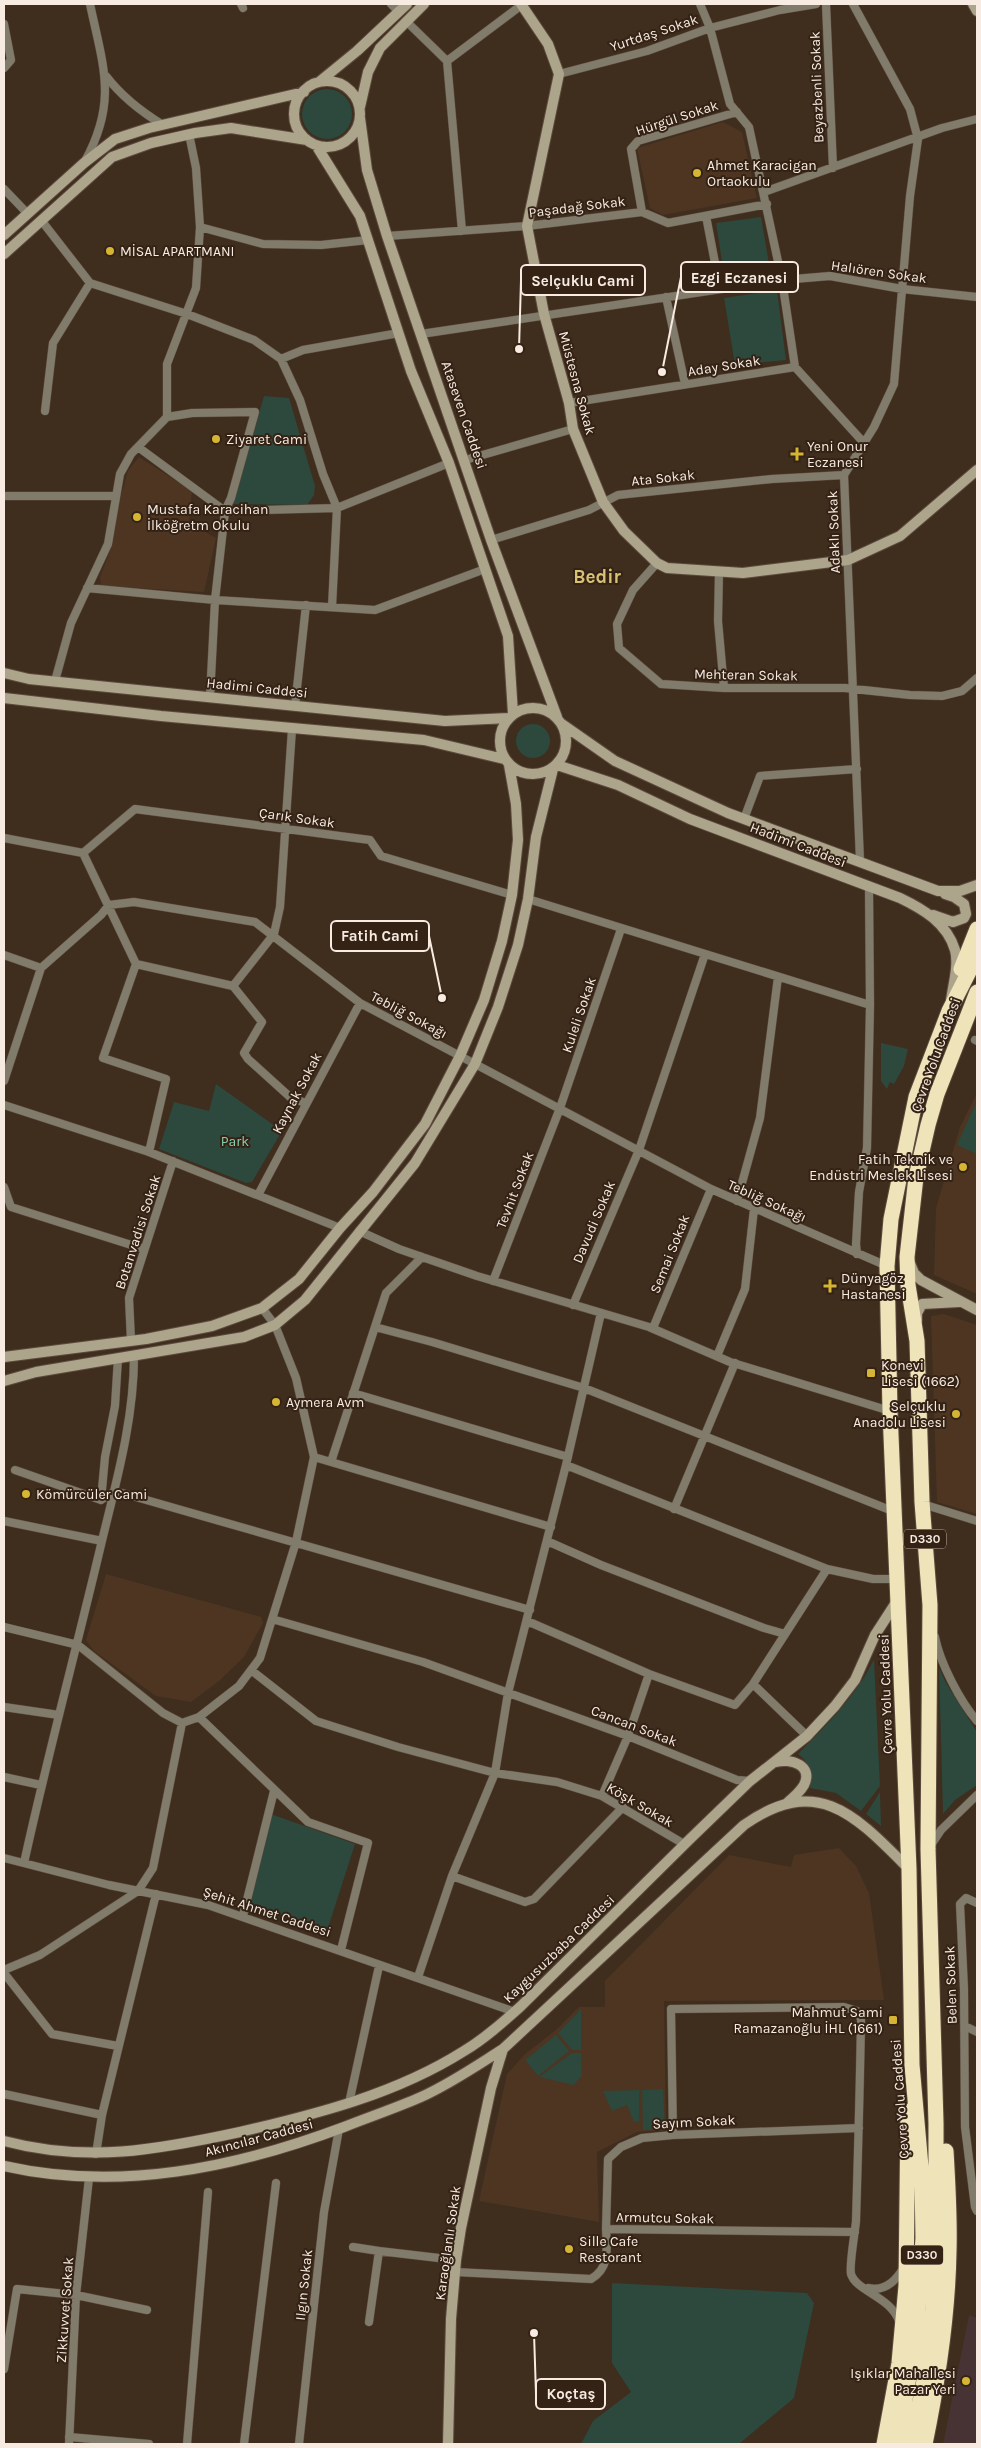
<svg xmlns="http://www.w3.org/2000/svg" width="981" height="2448" font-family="Karla,sans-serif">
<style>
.commercial{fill:#473234}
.built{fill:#4d3522}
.green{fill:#2d483c}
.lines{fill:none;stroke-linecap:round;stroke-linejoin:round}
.street-casing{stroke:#5c4b3d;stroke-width:9}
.secondary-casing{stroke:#5c4b3d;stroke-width:12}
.highway-casing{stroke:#5c4b3d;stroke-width:17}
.street{stroke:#807b6b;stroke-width:8}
.secondary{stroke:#ada58b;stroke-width:10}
.highway{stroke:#efe3b9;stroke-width:15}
.poi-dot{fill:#d6b534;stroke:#342315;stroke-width:2}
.labels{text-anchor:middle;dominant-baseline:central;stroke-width:4;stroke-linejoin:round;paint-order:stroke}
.shield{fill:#342315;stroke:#bcafa4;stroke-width:1}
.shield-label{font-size:12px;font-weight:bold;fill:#f7ebe2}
.street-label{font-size:14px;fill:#f7ebe2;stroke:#342315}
.poi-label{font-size:14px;fill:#f7ebe2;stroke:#342315;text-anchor:start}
.park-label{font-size:14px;fill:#8ad1b1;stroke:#342315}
.district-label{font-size:19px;font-weight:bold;fill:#d8c275;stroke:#342315}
.leader{fill:none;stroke:#f7ebe2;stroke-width:2}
.callout-dot{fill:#f7ebe2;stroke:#342315;stroke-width:2}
.callout{fill:#342315;stroke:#f7ebe2;stroke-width:2}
.callout-label{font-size:15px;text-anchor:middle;font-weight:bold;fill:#f7ebe2}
</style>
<rect width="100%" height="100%" fill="#3f2d1e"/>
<path class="commercial" d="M969,2315L977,2318V2444H943Z"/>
<path class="built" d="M723,122L742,132L757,198L663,215L650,208L637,148Z
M139,457L192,491L189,523L216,538L204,592L101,586L100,577L112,546L119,502L128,471Z
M977,1093V1294L934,1275L936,1208L960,1127Z
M944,1314L977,1325V1514L937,1502L931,1316Z
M106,1574L261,1617L263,1623L244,1657L219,1681L191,1702L156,1696L94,1651L86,1640Z
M839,1848L856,1866L869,1893L884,2000L664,2001L666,2130L637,2132L597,2152L599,2222L479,2201L507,2074L525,2054L556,2030L579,2007H605V1981L729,1855L791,1867L794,1855Z"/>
<path class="green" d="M302 114a25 25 0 1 1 50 0a25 25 0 1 1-50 0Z
M761,217L771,275L725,281L716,223Z
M777,290L786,360L735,365L724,298Z
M264,396L289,398L315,486L314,495L307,505L233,504Z
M516 741a17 17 0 1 1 34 0a17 17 0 1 1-34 0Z
M881,1043L908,1049L904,1066L894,1084L890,1082L887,1089L881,1081Z
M216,1084L282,1131L252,1182L246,1183L159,1149L174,1102L209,1111Z
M977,1100V1154L957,1145Z
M874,1659L880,1786L861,1811L836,1793L810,1788C812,1772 811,1764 798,1754C827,1724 856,1697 874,1659Z
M939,1668L946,1683L977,1732V1785L955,1800L943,1814Z
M880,1792L881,1826L866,1814Z
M271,1814L355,1844L327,1931L249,1904Z
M581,2009V2050H572L558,2033Z
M556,2035L569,2051L538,2076L525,2060Z
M572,2053H581L582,2075L574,2085L539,2077Z
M663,2089L665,2129L643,2130L642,2090Z
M639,2090V2121L634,2122L627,2105L612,2111L603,2091Z
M612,2283L807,2293L814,2303L794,2398L739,2444H581L593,2421L631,2392L612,2363Z"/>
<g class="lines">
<defs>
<path id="street" d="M241,4L243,8
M391,4L399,12
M700,4L710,28L730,104L749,127L782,280L795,367L864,443
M826,4L833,168
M853,4L910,109L918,139L910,196L894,384L874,427L844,475L860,861
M406,21L447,61
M4,24L11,60L4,68
M559,74L647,51L710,28L780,10L816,4
M106,76C122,97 140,111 163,125
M85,161C118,101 103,66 90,4
M4,189L27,213
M764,192L942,128L977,119
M642,212L631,149L638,141L737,112
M706,216L720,289
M41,220L90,283L187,314L254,340L281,359L300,400L323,474L337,508L332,607
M200,227L263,244L321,245L368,240
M462,231L447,61L523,4
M387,236L527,226L642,212L668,223L767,204
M666,297L685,384
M421,334L782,280L830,276L902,289L977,297
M281,359L303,350L399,333
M569,403L795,367
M45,411L53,343L90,283
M167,417L192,413L255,412L231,498L225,511L215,600L210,697
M138,447L225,511L337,508L449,463
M465,460L573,429
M4,496H116
M491,540L589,510L618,495L772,479L844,475
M657,563L633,590L617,624L619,648L661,684L724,688H845L910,695L942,696L962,691L977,678
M719,572L718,621L724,688
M87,588L215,600L375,610L485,569
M55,681L71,623L108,544L120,474L131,454L167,417V364L196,288L200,227L196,168L189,134
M295,706L306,605
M744,819L760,776L857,769
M4,838L83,853
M83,853L135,809L370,840L381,856L512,895
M83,853L136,964L233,986
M528,899L870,1005
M4,955L41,968
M136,964L103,1058L166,1079L149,1152
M233,986L274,934L280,907L292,729
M233,986L262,1022L244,1053L248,1059L290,1097L305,1103
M975,1040L977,1041
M4,1081L41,968L101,915L109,905L134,902L255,922L360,1003L711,1189L887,1266
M4,1105L149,1152L340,1228
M4,1187L11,1207L144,1249
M258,1195L360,1003
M737,1201L760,1118L778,977
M359,1231L399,1249L477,1276L649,1327L730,1362L890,1411
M857,1254L856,1244L859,1192L867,1148L870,1005L869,888
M493,1281L560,1108L621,929
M573,1305L639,1150L705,954
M375,1327L432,1342L584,1388L895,1512
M653,1328L711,1189
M131,1341L129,1298L173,1161
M717,1356L745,1289L754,1209
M353,1393L568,1457
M314,1457L551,1527
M331,1462L386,1293L422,1257
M566,1465L827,1569L873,1579H898
M15,1470L101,1500
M101,1500L115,1491L530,1610
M101,1500L105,1457L115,1406L118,1358
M922,1502L929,1506L977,1521
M674,1509L735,1363
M4,1521L102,1541
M547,1541L601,1565L764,1628L785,1634
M272,1619L423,1662L628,1736L737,1780L750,1781
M527,1621L649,1674L735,1705L753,1684L827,1569
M4,1627L78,1645L163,1713L182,1723L199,1717L239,1686L260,1658L296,1542L314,1457L296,1378L275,1325L262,1308
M935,1637C940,1663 960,1701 977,1721
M251,1670L316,1721L398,1747L495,1773L557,1782L602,1796L684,1844
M753,1684L807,1736
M4,1707L59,1715
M199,1717L308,1822L368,1843L341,1950
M4,1777L41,1785
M602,1796L628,1736L649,1674
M931,1845L941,1830L977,1795
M4,1858L109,1885L208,1905L515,2012
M24,1863C47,1758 75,1654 100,1549C115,1486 134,1422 134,1356
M452,1876L525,1902L534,1899L623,1807
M977,1903L966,1898L960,1904L964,1989L965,2127L975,2207L977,2211
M243,1916L274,1791
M4,1970L40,1955L138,1891L153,1868L182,1723
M4,1973L52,2034L118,2046
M418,1977L452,1876L495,1773L508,1693L566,1465L601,1313
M965,2026L977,2032
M4,2094L102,2115
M349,2103L379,1966
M673,2135L671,2009L844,2007L857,2011L861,2019C860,2087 858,2154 856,2221C855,2233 849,2265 851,2274C856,2291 891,2297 899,2321
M96,2154L102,2115L156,1894
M606,2229L608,2159L621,2147L642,2138L673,2135L859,2128
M353,2247L379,2251
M455,2272L591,2279C610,2268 607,2249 606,2229L855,2232
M868,2288C885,2292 896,2281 904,2267
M369,2322L379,2251L456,2260
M4,2369L17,2289L76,2295L147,2310
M69,2437L149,2444
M69,2444L76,2295L89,2178
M187,2444L208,2192
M244,2444L276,2183
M299,2444L324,2212L339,2129"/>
<path id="secondary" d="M521,4L548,44L559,74L527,226L544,314L569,403L573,429L603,502L624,531L657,563L667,568L743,573L848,560L900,536L977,470
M973,4L977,11
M294 114a33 33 0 1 1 66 0a33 33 0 1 1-66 0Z
M319,82L357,51L407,4
M360,107L368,72L380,48L424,4
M360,118L367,170L387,236L491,540L557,717
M316,145L360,216L411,371L449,463L508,636L513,714
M4,235L84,163L115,139L149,128L304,92
M4,254L112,157L151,143L195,133L231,128L307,140
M4,673L29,679L445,721L509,718
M4,698L161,716L424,740L504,759
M500 741a33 33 0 1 1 66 0a33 33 0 1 1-66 0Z
M562,724L615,761L728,813L938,891H960L977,885
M557,765L618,785L690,819L900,898C923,909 947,923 955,950C959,965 953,985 951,1000
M933,915L953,922L964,918L966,914L964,904L954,897L945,894
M910,1263L914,1273L921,1280L977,1310
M917,1320V1313L922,1304L959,1302
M4,1357L146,1339L212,1326L262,1308L299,1279L340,1228L373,1192L425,1124L460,1056L484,1000L502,941L512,895L518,840L516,804L509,765
M4,1381L36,1372L244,1337L275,1325L305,1300L415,1163L475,1064L498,1007L518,945L528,899L536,837L553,769
M776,1762C790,1758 814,1765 804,1785C800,1792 794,1797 788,1802
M4,2141C87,2163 157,2150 240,2132C317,2114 396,2094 464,2051C484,2039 502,2023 520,2007L691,1838L750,1781L807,1736L835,1706L855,1680L875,1635L897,1601
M4,2166C119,2192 235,2168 344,2127C369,2117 396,2108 421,2097C450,2084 476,2066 503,2049L744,1825C818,1773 856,1816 909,1869
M448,2444L451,2319L456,2260L461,2228L491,2088L503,2049"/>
<path id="highway" d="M961,969L977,929
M884,2444L899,2363L906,2286L908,2111
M897,2444L916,2338L923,2238L922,2178L912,2065L909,1869L890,1411L887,1266L891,1219L916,1097L949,1011L977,956
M911,2444L923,2387L933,2311L936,2263V2123L928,1849L930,1605L922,1502L917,1341L908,1285L907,1257L916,1177L928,1125L937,1094L977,992
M925,2444C938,2381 948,2316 949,2251C950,2217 948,2184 946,2151"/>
</defs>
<use href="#street" class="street-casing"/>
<use href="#secondary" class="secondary-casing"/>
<use href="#highway" class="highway-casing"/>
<use href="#street" class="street"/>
<use href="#secondary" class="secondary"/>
<use href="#highway" class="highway"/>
</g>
<g class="poi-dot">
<circle cx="697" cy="173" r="5"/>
<circle cx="110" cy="251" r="5"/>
<circle cx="216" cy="439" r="5"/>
<path d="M794.5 446.5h5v5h5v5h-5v5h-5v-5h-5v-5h5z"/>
<circle cx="137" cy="517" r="5"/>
<circle cx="963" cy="1167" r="5"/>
<path d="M827.5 1278.5h5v5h5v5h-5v5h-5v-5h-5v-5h5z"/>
<rect x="866" y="1368" width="10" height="10" rx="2.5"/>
<circle cx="276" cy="1402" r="5"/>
<circle cx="956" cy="1414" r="5"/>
<circle cx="26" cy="1494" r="5"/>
<rect x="888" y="2015" width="10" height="10" rx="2.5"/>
<circle cx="569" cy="2249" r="5"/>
<circle cx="966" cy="2381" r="5"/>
</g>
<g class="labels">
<g class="shield">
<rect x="904" y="1529.5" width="42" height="19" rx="4"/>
<rect x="901" y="2245.5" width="42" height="19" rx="4"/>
</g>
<g class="shield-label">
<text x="925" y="1539">D330</text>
<text x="922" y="2255">D330</text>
</g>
<g class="street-label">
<text transform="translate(654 33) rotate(-18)">Yurtdaş Sokak</text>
<text transform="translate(817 87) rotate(-92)">Beyazbenli Sokak</text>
<text transform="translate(677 118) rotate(-18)">Hürgül Sokak</text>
<text transform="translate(577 207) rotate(-7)">Paşadağ Sokak</text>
<text transform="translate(879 272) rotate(8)">Halıören Sokak</text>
<text transform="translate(724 366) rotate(-9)">Aday Sokak</text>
<text transform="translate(577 383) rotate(75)">Müstesna Sokak</text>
<text transform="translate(464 415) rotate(71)">Ataseven Caddesi</text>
<text transform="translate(663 478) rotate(-6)">Ata Sokak</text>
<text transform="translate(834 532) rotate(-92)">Adaklı Sokak</text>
<text transform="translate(746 675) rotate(1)">Mehteran Sokak</text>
<text transform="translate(257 688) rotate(6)">Hadimi Caddesi</text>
<text transform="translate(297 818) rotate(8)">Çarık Sokak</text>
<text transform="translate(798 845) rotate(21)">Hadimi Caddesi</text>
<text transform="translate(409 1015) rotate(28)">Tebliğ Sokağı</text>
<text transform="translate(579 1015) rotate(-71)">Kuleli Sokak</text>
<text transform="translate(936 1055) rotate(-70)">Çevre Yolu Caddesi</text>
<text transform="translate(297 1093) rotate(-62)">Kaynak Sokak</text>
<text transform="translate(515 1190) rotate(-69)">Tevhit Sokak</text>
<text transform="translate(767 1201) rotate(24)">Tebliğ Sokağı</text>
<text transform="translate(594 1222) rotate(-67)">Davudi Sokak</text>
<text transform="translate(138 1232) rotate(-72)">Botanvadisi Sokak</text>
<text transform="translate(670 1254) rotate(-68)">Semai Sokak</text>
<text transform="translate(886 1694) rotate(-92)">Çevre Yolu Caddesi</text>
<text transform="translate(634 1726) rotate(21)">Cancan Sokak</text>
<text transform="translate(640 1805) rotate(30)">Köşk Sokak</text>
<text transform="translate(267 1912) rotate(18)">Şehit Ahmet Caddesi</text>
<text transform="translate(559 1949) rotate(-44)">Kaygusuzbaba Caddesi</text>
<text transform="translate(951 1985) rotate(-92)">Belen Sokak</text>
<text transform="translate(900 2099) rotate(-94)">Çevre Yolu Caddesi</text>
<text transform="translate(694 2122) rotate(-3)">Sayım Sokak</text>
<text transform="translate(259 2138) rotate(-15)">Akıncılar Caddesi</text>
<text transform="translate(665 2218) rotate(1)">Armutcu Sokak</text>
<text transform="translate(448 2243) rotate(-82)">Karaoğlanlı Sokak</text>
<text transform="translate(304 2285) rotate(-84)">Ilgın Sokak</text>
<text transform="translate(65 2310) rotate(-86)">Zikkuvvet Sokak</text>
</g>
<g class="poi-label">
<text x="707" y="165">Ahmet Karacigan<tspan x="707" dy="16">Ortaokulu</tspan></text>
<text x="120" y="251">MİSAL APARTMANI</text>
<text x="226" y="439">Ziyaret Cami</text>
<text x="807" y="446">Yeni Onur<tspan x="807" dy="16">Eczanesi</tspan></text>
<text x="147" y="509">Mustafa Karacihan<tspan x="147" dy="16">İlköğretm Okulu</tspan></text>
<text x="953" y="1159" text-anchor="end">Fatih Teknik ve<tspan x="953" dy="16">Endüstri Meslek Lisesi</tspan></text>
<text x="841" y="1278">Dünyagöz<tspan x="841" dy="16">Hastanesi</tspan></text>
<text x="881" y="1365">Konevi<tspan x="881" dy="16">Lisesi (1662)</tspan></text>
<text x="286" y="1402">Aymera Avm</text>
<text x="946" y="1406" text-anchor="end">Selçuklu<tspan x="946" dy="16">Anadolu Lisesi</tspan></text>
<text x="36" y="1494">Kömürcüler Cami</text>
<text x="883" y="2012" text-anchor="end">Mahmut Sami<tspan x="883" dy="16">Ramazanoğlu İHL (1661)</tspan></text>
<text x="579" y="2241">Sille Cafe<tspan x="579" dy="16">Restorant</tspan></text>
<text x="956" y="2373" text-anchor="end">Işıklar Mahallesi<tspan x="956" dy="16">Pazar Yeri</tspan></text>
</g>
<g class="park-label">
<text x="235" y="1141">Park</text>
</g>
<g class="district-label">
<text x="597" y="577">Bedir</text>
</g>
</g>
<path class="leader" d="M662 372L681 277M519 349L521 280M442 998L429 936M534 2333L536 2394"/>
<g class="callout-dot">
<circle cx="662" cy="372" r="5"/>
<circle cx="519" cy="349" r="5"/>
<circle cx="442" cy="998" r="5"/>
<circle cx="534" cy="2333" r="5"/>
</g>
<g class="callout">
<rect x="681" y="262" width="117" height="30" rx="5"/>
<rect x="521" y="265" width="124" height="30" rx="5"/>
<rect x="331" y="921" width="98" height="30" rx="5"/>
<rect x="536" y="2379" width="69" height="30" rx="5"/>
</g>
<g class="callout-label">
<text x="739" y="283">Ezgi Eczanesi</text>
<text x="583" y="286">Selçuklu Cami</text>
<text x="380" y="941">Fatih Cami</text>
<text x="571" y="2399">Koçtaş</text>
</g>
<rect width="981" height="2448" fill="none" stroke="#f7ebe2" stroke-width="10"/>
</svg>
